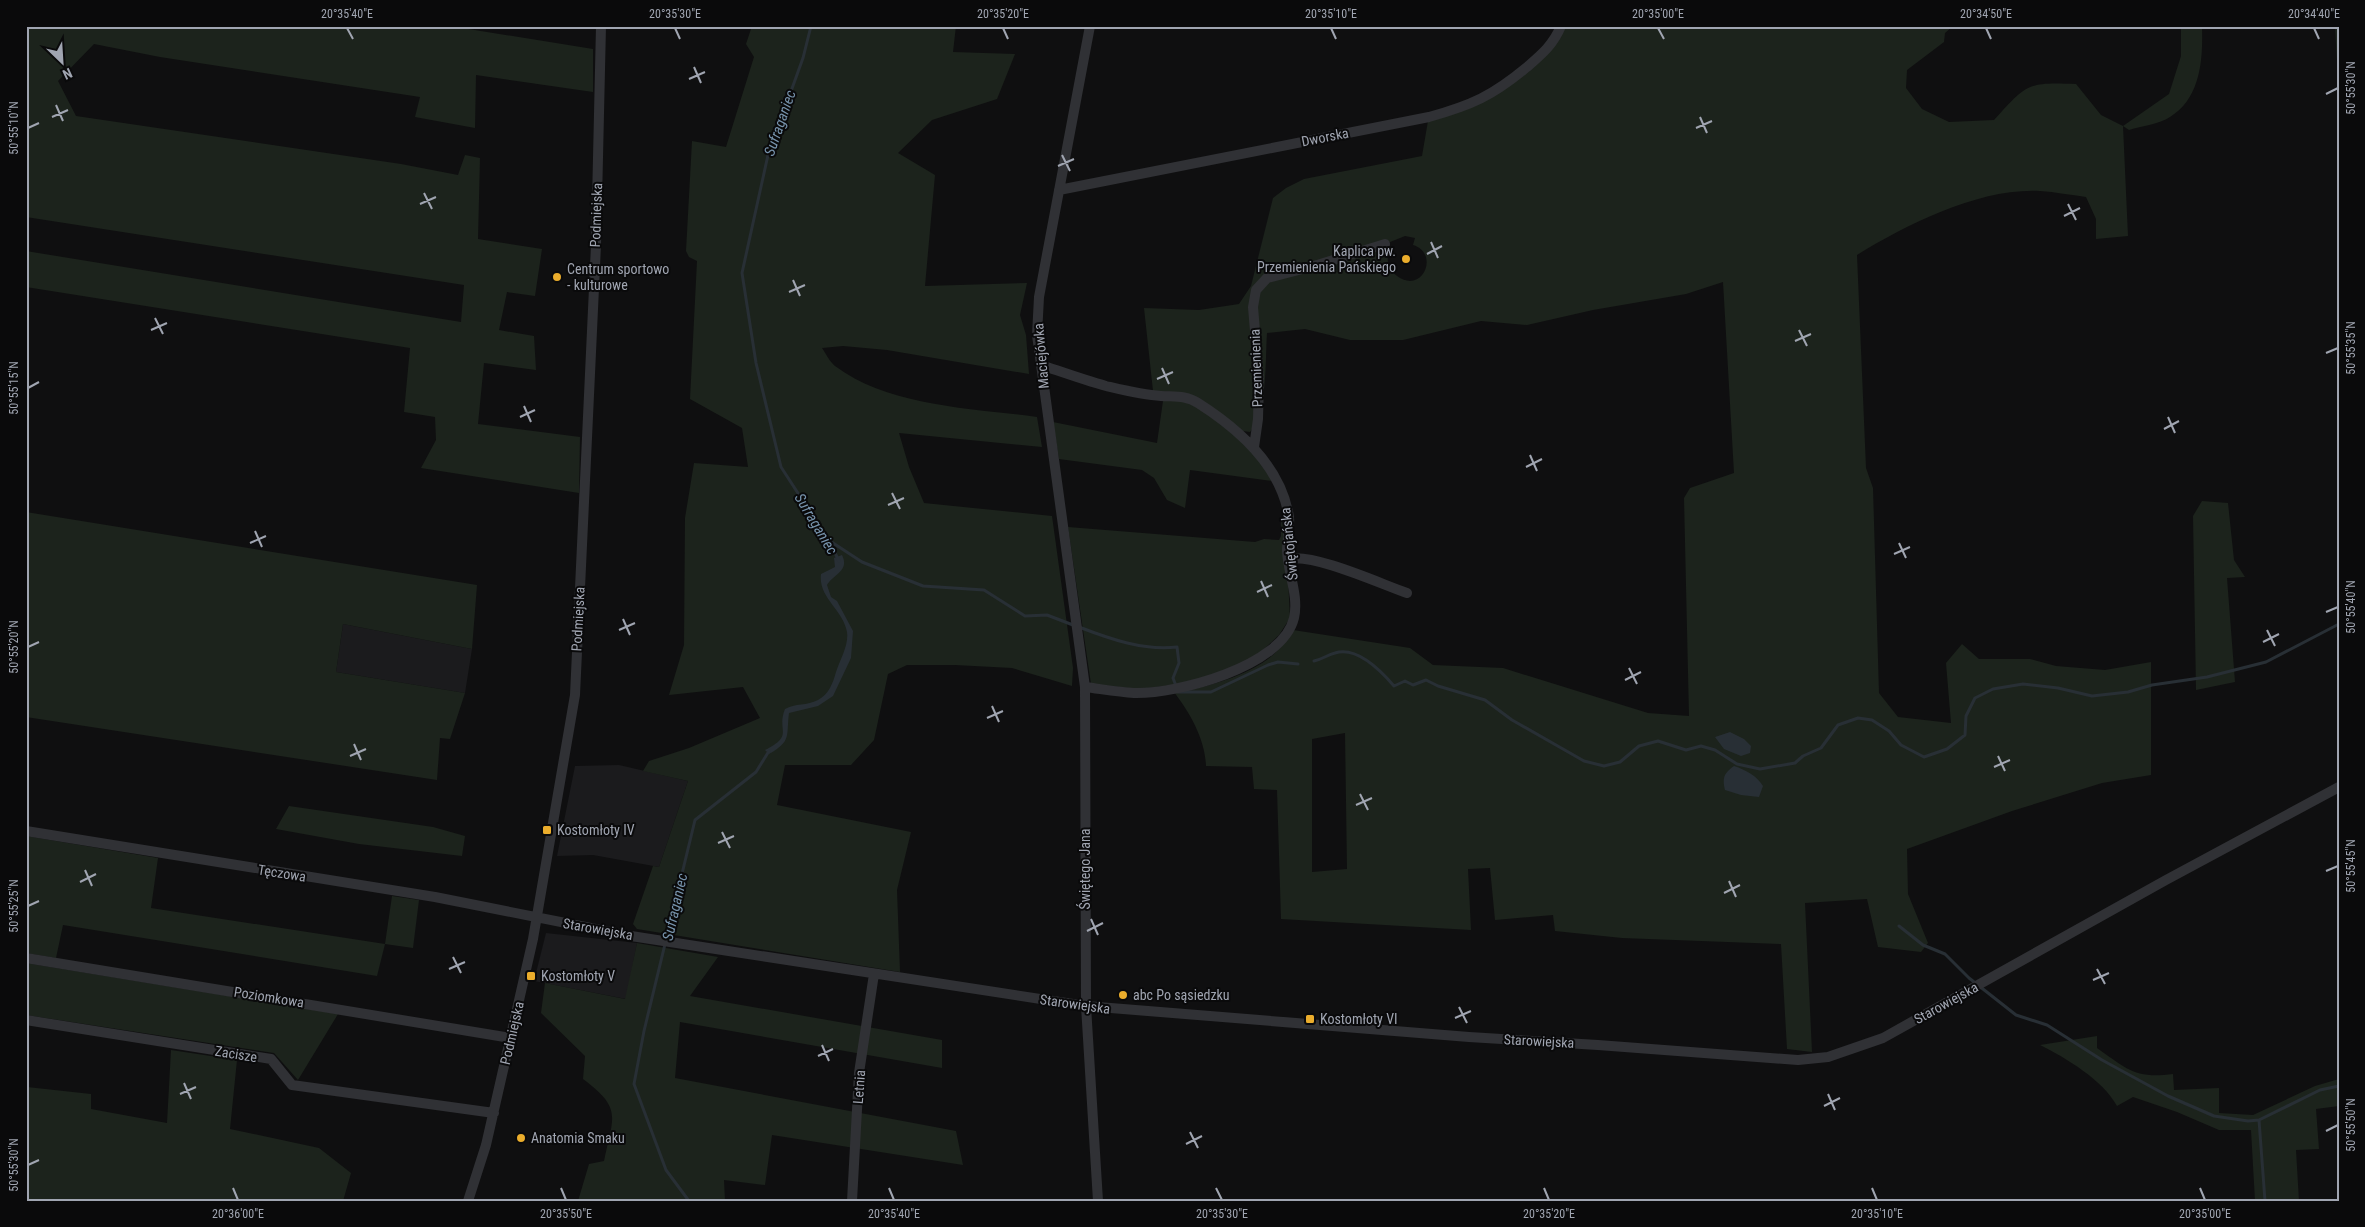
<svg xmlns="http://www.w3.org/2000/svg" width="2365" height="1227" font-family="'Roboto Condensed',sans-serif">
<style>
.built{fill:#1b1b1d}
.green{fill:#1c231c;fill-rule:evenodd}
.water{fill:#282f35}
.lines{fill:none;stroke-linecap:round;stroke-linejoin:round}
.stream{stroke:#282f35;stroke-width:3}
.street{stroke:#303135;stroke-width:10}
.ticks{fill:none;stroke:#a0a5b1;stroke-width:2}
.poi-dot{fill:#ebad2c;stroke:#0a0a0b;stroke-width:2}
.labels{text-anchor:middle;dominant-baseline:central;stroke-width:4;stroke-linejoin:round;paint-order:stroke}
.street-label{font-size:14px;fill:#a0a5b1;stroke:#0a0a0b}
.poi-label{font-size:14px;fill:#a0a5b1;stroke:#0a0a0b;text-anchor:start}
.water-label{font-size:15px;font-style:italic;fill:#7793ac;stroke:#0a0a0b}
.neatline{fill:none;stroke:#a0a5b1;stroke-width:2}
.ticks-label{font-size:12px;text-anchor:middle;fill:#a0a5b1}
</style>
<rect width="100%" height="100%" fill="#0f0f10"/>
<path class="built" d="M343,624L472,649L465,693L336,672Z
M619,765L688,781L659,867L593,855L557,856L575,766Z
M546,933L637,943L626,999L534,981Z"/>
<path class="green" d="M26,26H450L593,49V92L476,75L475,128L415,117L420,97L160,57L94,44L58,81L76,116L401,164L458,175L465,155L480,158L478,239L542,249L535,296L507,292L499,330L534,336L536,370L484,363L478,424L580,437L579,493L421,468L436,440L435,417L404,412L410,348L26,287V251L461,322L464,285L26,217Z
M752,26H956L953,52L1015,54L997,99L932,120L898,153L935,175L925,286L1027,283L1020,315L1026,335L1029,374L887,350L843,346L822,348C826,354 830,362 835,366C890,407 972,408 1037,417L1042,447L899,433L909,467L924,503L1052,516L1073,668L1072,686L1012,668L955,665H907L888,674L874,740L851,765H785L777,805L911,832L897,890L900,972L637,929L633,924L653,866L659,867L688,781L643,771L649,761L689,748L760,718L743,687L669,695L684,645L685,518L694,463L748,467L742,428L690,399L697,261L689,257L686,251L692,141L726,147L754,57L746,44Z
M1565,26H1953L1945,33L1944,42L1907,70L1906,88L1922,109L1949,122L1994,120C2027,84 2026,82 2076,84L2101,115L2123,126L2169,94L2181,56V26H2202C2203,59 2201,98 2170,117C2159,124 2142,126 2129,130L2123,126L2128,236L2096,239V219L2086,197C2071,195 2055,192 2040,191C1979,188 1908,224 1857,255L1866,468L1873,488L1879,693L1898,717L1951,723L1946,663L1962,644L1979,659H2030L2056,666L2105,670L2151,662V775L2102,783L2012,811L1907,849L1908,894L1928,943L1921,952L1878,947L1867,899L1805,903L1812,1052L1787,1049L1781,944L1622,938L1555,931L1553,915L1495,920L1490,868L1468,869L1471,930L1281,919L1277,790L1254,789L1252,767L1206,766C1205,739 1190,713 1174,692C1204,689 1254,674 1276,652C1282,645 1287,637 1293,630L1410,648L1433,665L1503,668L1648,713L1689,716L1684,498L1690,488L1734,473L1723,282L1686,294L1593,310L1527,325L1481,321L1403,340H1350L1305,329L1267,333C1265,361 1268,410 1250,432L1243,431L1205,404L1153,391L1144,308L1199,310L1239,304L1251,286L1273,198L1286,188L1304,179L1422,156L1428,121C1474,108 1498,98 1534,65C1548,52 1557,45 1565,26ZM1405,236L1415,238L1413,245C1440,253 1423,295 1397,276C1387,268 1387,260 1388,248L1385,244ZM1345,733L1347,869L1312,872V739Z
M2335,26H2339V96Z
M1179,399C1214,412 1255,448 1272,481L1190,470L1185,508L1167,500L1154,478L1142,470L1059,459L1053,422L1157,443L1163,401Z
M2202,501L2228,503L2234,560L2245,577L2227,578L2235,682L2196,690L2193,516Z
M26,512L477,585L472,649L343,624L336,672L465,693L450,739L440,738L437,780L26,717Z
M1281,519H1285L1290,618L1279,635L1261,652L1237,667L1191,683L1138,689L1091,684L1068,527L1255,542L1264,539L1279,540L1281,536Z
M289,806L433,827L465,836L462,856L359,844L276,829Z
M26,836L158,858L151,908L385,944L392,896L419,900L413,948L385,944L377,976L63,925L56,958L26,953Z
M637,943L718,957L690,996L942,1040V1068L680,1022L675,1078L956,1131L963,1165L772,1135L765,1185L724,1180L725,1201H578L589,1164L604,1161C613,1116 623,1109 583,1079L585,1056L541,1013L545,983L625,999Z
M26,963L338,1014L298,1080L274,1053L26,1015Z
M2097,1036V1048C2127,1069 2135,1079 2173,1074L2174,1090L2219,1088V1113L2253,1115L2315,1086L2339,1079V1106L2316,1109L2319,1149L2296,1150L2299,1201H2255L2251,1130H2219L2177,1112L2133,1097L2117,1106C2103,1080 2066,1058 2040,1045Z
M171,1050L237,1060L230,1129L319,1148L351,1173L343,1201H26L27,1087L91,1094V1109L167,1123Z"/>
<path class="water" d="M842,555C850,571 833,574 827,585L831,597L837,601L853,631L851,658L833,696L818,706L789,713C786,736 792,741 769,754L765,750C795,735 776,731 785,709C795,703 807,706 818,700C829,694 833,683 836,672C840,660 849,645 847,632C843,609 818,598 821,574L835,567L834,558Z
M1730,732L1744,739L1751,746L1750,753L1741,756L1724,749L1715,737Z
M1734,766C1746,770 1757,776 1763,786L1759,797L1741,795L1725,790C1722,778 1724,773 1734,766Z"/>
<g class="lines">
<path class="stream" d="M811,26L803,58L768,155L742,273L756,363L781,467L829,541L839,561
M830,541L862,562L923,586L984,590L1025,616L1047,615L1073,625
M1079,627C1110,639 1144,651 1177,647L1179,663L1173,678L1176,686
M1314,661C1323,659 1327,655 1335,653C1357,646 1382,672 1394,686L1405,681L1413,685L1426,680L1438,686L1485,700L1512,720L1584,761L1604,766L1620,762L1639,746L1658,741L1686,750L1701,746L1715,750L1737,764L1760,769L1795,763L1803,756L1821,748L1838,725L1858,718L1872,720L1889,731L1901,745L1924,757L1947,749L1965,735L1966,716L1975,698L1993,689L2023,684L2058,688L2092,696L2128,692L2152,685L2207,677L2266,662L2339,624
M1178,692H1211L1268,665L1278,662L1298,664
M1899,926L1923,945L1945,954L1969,978L2016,1015L2047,1025L2102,1060L2168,1096L2214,1116L2248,1121L2259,1120L2320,1090L2339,1086
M2259,1120L2265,1201
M689,1201L666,1170L634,1084L644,1031L695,820L756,772L769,751"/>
<path class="street" d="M1090,26L1039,297L1037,335L1085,687L1086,1006L1098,1201
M1059,190L1429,117C1472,105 1492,96 1527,67C1542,54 1553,45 1561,26
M1041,365C1062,372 1084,380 1106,386C1123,390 1143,395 1161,396C1174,397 1186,395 1198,403C1239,429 1281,466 1289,517C1290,529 1287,540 1287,551C1288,573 1299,596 1294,618C1282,667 1177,694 1134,693C1118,692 1101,689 1085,687
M1254,447L1258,419L1259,379L1253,307L1256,290L1267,278L1314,266L1385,244
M1289,559C1313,553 1381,584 1407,593
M26,831L435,897L631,936L1086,1006L1469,1037L1598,1045L1798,1060L1828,1057L1883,1038L2166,880L2339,787
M26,958L511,1038
M26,1020L271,1059L292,1085L494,1113
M468,1201L486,1145L533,939L575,695L596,245L601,26
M852,1201L859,1073L874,974"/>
</g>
<path class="ticks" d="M347,28L353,39M675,28L680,39M1003,28L1008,39M1331,28L1336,39M1658,28L1664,39M1986,28L1991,39M2314,28L2319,39M694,67L701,83M689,79L705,72M2326,94L2338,88M56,105L63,121M52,117L68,110M1700,117L1707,133M28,128L39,123M1696,128L1712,121M1062,155L1070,171M1058,166L1074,159M424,193L432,209M420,204L436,197M2068,204L2076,220M2064,216L2080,208M1431,242L1438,258M1427,254L1442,246M793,280L800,296M789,292L805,285M155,318L163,334M151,330L167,323M1799,330L1807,346M1795,341L1811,334M2326,353L2338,348M1162,368L1169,384M1157,379L1173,372M28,388L39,382M524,406L531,422M520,417L535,410M2168,417L2175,433M2164,429L2179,421M1530,455L1537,471M1526,467L1542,459M892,493L900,509M888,505L904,498M255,531L262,547M250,543L266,536M1899,543L1906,558M1894,554L1910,547M1261,581L1268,597M1257,592L1272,585M2326,612L2338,607M623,619L630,635M619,630L635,623M2267,630L2275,646M2263,642L2279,634M28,647L39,642M1629,668L1637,684M1625,680L1641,672M992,706L999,722M987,718L1003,711M354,744L361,760M350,756L366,749M1998,756L2005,771M1994,767L2010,760M1360,794L1368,810M1356,805L1372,798M722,832L730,848M718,843L734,836M85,870L92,886M2326,871L2338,866M1729,881L1736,897M80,882L96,874M1724,893L1740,885M28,906L39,901M1091,919L1098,935M1087,931L1103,923M453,957L461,973M449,969L465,962M2097,969L2105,984M2093,980L2109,973M1459,1007L1467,1023M1455,1018L1471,1011M822,1045L829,1061M818,1056L833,1049M184,1083L191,1099M180,1094L196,1087M1828,1094L1835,1110M1824,1106L1840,1098M2326,1131L2338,1125M1190,1132L1198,1148M1186,1144L1202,1136M28,1165L39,1160M233,1188L238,1200M561,1188L566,1200M889,1188L894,1200M1216,1188L1222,1200M1544,1188L1549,1200M1872,1188L1877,1200M2200,1188L2205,1200"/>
<g class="poi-dot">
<circle cx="1406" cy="259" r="5"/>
<circle cx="557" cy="277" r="5"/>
<rect x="542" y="825" width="10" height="10" rx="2.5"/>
<rect x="526" y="971" width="10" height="10" rx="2.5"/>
<circle cx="1123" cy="995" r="5"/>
<rect x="1305" y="1014" width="10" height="10" rx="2.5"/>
<circle cx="521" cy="1138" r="5"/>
</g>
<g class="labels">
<g class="street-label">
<text transform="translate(1325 137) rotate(-11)">Dworska</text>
<text transform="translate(596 215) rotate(-88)">Podmiejska</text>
<text transform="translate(1041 356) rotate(-95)">Maciejówka</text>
<text transform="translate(1256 368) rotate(-92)">Przemienienia</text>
<text transform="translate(1289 544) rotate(-96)">Świętojańska</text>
<text transform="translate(578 619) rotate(-87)">Podmiejska</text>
<text transform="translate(1085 869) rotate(-90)">Świętego Jana</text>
<text transform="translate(282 873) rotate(9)">Tęczowa</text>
<text transform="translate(598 929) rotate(10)">Starowiejska</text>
<text transform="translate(269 997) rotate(9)">Poziomkowa</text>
<text transform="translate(1946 1003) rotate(-29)">Starowiejska</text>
<text transform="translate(1075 1004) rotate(8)">Starowiejska</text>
<text transform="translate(512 1033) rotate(-77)">Podmiejska</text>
<text transform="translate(1539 1041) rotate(3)">Starowiejska</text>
<text transform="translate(236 1054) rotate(9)">Zacisze</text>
<text transform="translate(859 1087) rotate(-86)">Letnia</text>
</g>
<g class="poi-label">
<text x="1396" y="251" text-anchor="end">Kaplica pw.<tspan x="1396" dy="16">Przemienienia Pańskiego</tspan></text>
<text x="567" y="269">Centrum sportowo<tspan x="567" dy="16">- kulturowe</tspan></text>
<text x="557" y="830">Kostomłoty IV</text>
<text x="541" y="976">Kostomłoty V</text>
<text x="1133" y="995">abc Po sąsiedzku</text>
<text x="1320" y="1019">Kostomłoty VI</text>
<text x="531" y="1138">Anatomia Smaku</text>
</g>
<g class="water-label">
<text transform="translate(780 123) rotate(-71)">Sufraganiec</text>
<text transform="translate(816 524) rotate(59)">Sufraganiec</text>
<text transform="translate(675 907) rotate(-77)">Sufraganiec</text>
</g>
</g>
<rect width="2365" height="1227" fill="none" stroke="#0a0a0b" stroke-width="55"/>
<g transform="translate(62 62) rotate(155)" stroke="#0a0a0b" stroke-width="4" paint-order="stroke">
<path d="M0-4L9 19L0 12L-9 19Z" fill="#a0a5b1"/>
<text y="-8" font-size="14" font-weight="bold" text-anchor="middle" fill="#a0a5b1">N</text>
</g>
<rect x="28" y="28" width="2310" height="1172" class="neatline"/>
<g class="ticks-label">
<text x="347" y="18">20°35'40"E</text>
<text x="675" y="18">20°35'30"E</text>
<text x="1003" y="18">20°35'20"E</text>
<text x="1331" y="18">20°35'10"E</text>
<text x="1658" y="18">20°35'00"E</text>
<text x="1986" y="18">20°34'50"E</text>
<text x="2314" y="18">20°34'40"E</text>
<text transform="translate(2351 88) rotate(-90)" y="4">50°55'30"N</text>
<text transform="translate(14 128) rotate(-90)" y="4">50°55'10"N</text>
<text transform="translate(2351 348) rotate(-90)" y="4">50°55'35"N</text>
<text transform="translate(14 388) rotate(-90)" y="4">50°55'15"N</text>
<text transform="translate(2351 607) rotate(-90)" y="4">50°55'40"N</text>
<text transform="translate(14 647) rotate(-90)" y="4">50°55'20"N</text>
<text transform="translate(2351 866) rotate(-90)" y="4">50°55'45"N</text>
<text transform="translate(14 906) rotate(-90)" y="4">50°55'25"N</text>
<text transform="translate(2351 1125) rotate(-90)" y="4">50°55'50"N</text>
<text transform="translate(14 1165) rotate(-90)" y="4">50°55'30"N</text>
<text x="238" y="1218">20°36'00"E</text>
<text x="566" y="1218">20°35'50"E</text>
<text x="894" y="1218">20°35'40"E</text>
<text x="1222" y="1218">20°35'30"E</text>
<text x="1549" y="1218">20°35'20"E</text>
<text x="1877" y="1218">20°35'10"E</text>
<text x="2205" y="1218">20°35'00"E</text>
</g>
</svg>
